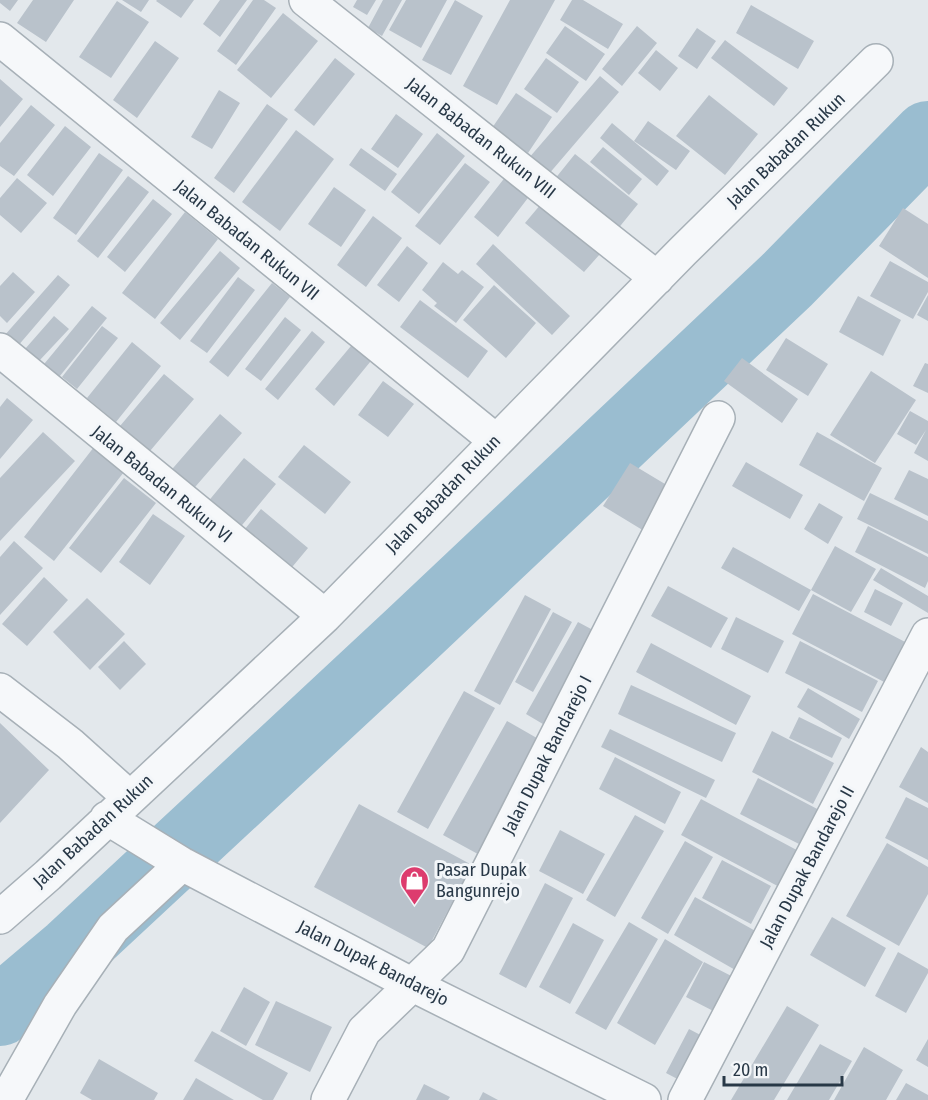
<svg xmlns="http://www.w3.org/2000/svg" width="928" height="1100" font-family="'Fira Sans Condensed',sans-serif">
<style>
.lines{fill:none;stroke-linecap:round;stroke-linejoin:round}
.river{stroke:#9abdd0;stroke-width:70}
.building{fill:#b9c2cb}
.minor-casing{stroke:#a7b0b7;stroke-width:36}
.minor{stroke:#f6f8fa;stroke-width:33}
.labels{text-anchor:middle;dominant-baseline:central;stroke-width:6;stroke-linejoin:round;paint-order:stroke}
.street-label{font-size:18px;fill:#283847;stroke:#f3f6f9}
.poi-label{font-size:18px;fill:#283847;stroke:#f3f6f9;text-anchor:start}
</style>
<rect width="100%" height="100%" fill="#e3e8ec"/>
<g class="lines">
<path class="river" d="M0,1011L71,951L411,635L787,280L928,136"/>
</g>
<path class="building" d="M0,0H18L10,11L0,3Z
M33,0H74L46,42L17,23Z
M122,0H149L141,12Z
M157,0H194L181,18L156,1Z
M220,0H247L220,37L203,24Z
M253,0H264L276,8L236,65L217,51Z
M357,0H376L367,15L353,7Z
M383,0H402L382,36L368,28Z
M406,0H447L421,48L389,30Z
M455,0L483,16L451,75L422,60Z
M510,0H555L497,105L463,86Z
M572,0H583L623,24L608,49L560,20Z
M117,1L149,22L111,78L79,57Z
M751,5L814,41L798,69L736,33Z
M283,13L318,41L271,98L237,70Z
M565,26L605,54L586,81L546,53Z
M637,26L657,43L622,86L602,69Z
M697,28L716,41L697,69L678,56Z
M725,40L788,88L774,106L711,58Z
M155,41L179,58L137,118L113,100Z
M656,50L678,68L660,91L638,73Z
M335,58L355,74L314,126L294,110Z
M546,58L579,82L557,113L524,89Z
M600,76L619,92L548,175L528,159Z
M0,79L23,99L0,127Z
M219,90L240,103L212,149L191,137Z
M516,93L552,117L528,153L492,128Z
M709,95L758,134L725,175L676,136Z
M267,104L288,119L234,193L214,178Z
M31,105L55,125L14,176L0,166V143Z
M396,114L423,134L398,168L371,149Z
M648,121L690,151L676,170L634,141Z
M612,123L669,171L657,186L600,138Z
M65,126L91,147L53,196L27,175Z
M296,130L334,159L280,231L242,202Z
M437,133L465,156L419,214L391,192Z
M603,147L642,179L629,195L590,162Z
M361,148L397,174L385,191L349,165Z
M99,153L123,170L76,235L53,218Z
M575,154L638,204L617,230L554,180Z
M465,163L490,182L440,245L415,226Z
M510,171L534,190L498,237L474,217Z
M128,176L149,192L98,258L77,241Z
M17,178L47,203L21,233L0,215V198Z
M334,187L366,210L341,247L308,224Z
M153,199L172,214L125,272L107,257Z
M541,204L600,254L584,272L525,223Z
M903,208L928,224V278L879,246Z
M185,212L218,239L155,319L122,293Z
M373,216L402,238L366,287L337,265Z
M493,244L570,316L552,335L476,264Z
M407,246L428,263L399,302L377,285Z
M220,251L240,268L180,340L160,323Z
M890,261L928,282V292L913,319L870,296Z
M443,262L458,274L462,270L484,287L456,323L434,306L437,303L422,290Z
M13,272L35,292L7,323L0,316V286Z
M58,275L70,285L17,347L4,336Z
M238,277L255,290L207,353L190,341Z
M272,283L290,297L228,377L209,362Z
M494,285L536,323L506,358L463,320Z
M928,295V321L917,315Z
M858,296L901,320L883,356L839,332Z
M420,300L488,351L468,378L400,327Z
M92,306L107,318L55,382L40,369Z
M54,316L69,329L39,361L25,349Z
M285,317L301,330L261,381L245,369Z
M102,326L118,338L77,389L62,377Z
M312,331L325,342L278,400L265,389Z
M786,338L828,364L808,396L766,370Z
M356,340L375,356L334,406L315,389Z
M132,342L161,366L116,422L87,398Z
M742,358L798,399L782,423L724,381Z
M925,363L928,364V393L913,386Z
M871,371L916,400L875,463L830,435Z
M164,374L194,399L150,451L120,426Z
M383,381L414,404L388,437L358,415Z
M7,398L33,420L0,459V407Z
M910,411L928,421V461L914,453L926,430L916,445L897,434Z
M220,414L242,433L189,494L167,475Z
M43,432L75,461L0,541V478Z
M817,432L882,468L864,501L799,465Z
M304,445L351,482L325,514L278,477Z
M94,447L124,472L54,561L24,537Z
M244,458L276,484L233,536L202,509Z
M746,462L803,495L790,519L732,486Z
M630,463L680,493L654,537L603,506Z
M909,470L928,479V516L894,499Z
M124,478L156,503L101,573L69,548Z
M870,493L928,521V554L857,519Z
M819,503L843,517L828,544L804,529Z
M261,509L308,548L288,572L241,534Z
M153,514L185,536L150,585L119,562Z
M868,526L928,557V581L925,588L855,552Z
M14,541L43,568L0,615V557Z
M835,546L876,569L851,612L811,590L799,611L721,568L733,547L811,590Z
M881,568L928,596V613L873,580Z
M44,577L68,600L27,646L2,624Z
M668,586L728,618L711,648L651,616Z
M875,589L903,603L891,626L864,612Z
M813,594L909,644L888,684L792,634Z
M525,595L551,609L500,705L474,691Z
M87,598L125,634L90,670L53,632Z
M553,612L572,622L533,692L515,682Z
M736,617L784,641L768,673L721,649Z
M578,622L606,637L553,730L526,714Z
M124,641L146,664L120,690L98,667Z
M800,641L878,681L862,712L785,673Z
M651,643L751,696L736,725L636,672Z
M631,685L736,733L722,762L618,714Z
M808,688L860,719L849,739L797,707Z
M464,691L495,708L428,829L397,812Z
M799,717L842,738L832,758L789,738Z
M507,721L549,745L487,859L443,835Z
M0,723L49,770L0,823Z
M610,729L715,780L706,798L601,747Z
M772,731L834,763L813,804L752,772Z
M921,747L928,752V803L899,787Z
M615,757L681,792L665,824L599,789Z
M758,778L823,812L805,847L740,814Z
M906,797L928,808V860L885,838Z
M701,799L806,855L787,891L681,835Z
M359,804L472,865L428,948L314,887Z
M635,815L664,831L615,917L586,900Z
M560,830L605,854L583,894L539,871Z
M685,841L713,857L668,934L641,918Z
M887,843L928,867V894L899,946L846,916Z
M722,860L771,886L751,924L702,898Z
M545,883L573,898L526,988L499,974Z
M695,897L759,933L737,971L674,935Z
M832,917L886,948L865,987L810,955Z
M629,922L658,939L606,1030L575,1013Z
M573,923L604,940L570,1004L539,987Z
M665,939L703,962L655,1045L617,1023Z
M898,952L928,969V973L906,1013L875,996Z
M704,962L745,983L727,1018L686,997Z
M244,987L270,1002L246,1046L220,1031Z
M276,1001L332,1027L310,1072L255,1045Z
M787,1006L819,1025L774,1100H731Z
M689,1029L710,1040L687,1084L666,1073Z
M212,1031L288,1073L273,1100H263L194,1061Z
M928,1039V1067L916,1060Z
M820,1044L852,1061L829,1100H787Z
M864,1047L903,1070L886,1100H834Z
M99,1059L158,1093L154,1100H92L80,1093Z
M196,1078L234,1100H183Z
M906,1083L928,1095V1100H896Z
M424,1084L450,1097L448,1100H416Z
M483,1092L498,1100H479Z"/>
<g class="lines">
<defs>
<path id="minor" d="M306,0L657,278
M0,39L495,440
M0,350L325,616
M0,690L70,744L129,797
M107,818L182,864L411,984L644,1100
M0,917L48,875L325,616L683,251L876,61
M6,1100L60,1005L113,928L182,864
M328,1100L364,1031L448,950L718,418
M685,1100L928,635"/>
</defs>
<use href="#minor" class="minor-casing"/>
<use href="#minor" class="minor"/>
</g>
<defs>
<symbol id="shop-pin" viewBox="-11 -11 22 30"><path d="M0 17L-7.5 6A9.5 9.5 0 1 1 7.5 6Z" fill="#dd3c6e" stroke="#f3f6f9"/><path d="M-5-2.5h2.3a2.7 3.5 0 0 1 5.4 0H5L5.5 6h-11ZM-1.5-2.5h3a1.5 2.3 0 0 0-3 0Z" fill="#fff"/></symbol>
</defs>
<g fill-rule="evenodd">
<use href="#shop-pin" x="398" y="864" width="33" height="45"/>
</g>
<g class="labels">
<g class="street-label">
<text transform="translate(481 138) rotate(38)">Jalan Babadan Rukun VIII</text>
<text transform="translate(786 150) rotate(-44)">Jalan Babadan Rukun</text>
<text transform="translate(247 240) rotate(39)">Jalan Babadan Rukun VII</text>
<text transform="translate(162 484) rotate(39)">Jalan Babadan Rukun VI</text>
<text transform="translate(443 494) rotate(-46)">Jalan Babadan Rukun</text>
<text transform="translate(547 755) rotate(-63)">Jalan Dupak Bandarejo I</text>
<text transform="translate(93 831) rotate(-43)">Jalan Babadan Rukun</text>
<text transform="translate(807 867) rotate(-62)">Jalan Dupak Bandarejo II</text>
<text transform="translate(373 963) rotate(27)">Jalan Dupak Bandarejo</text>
</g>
<g class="poi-label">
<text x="436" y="870">Pasar Dupak<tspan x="436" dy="21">Bangunrejo</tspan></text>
</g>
</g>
<path d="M724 1076v9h118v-9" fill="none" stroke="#283847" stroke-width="3"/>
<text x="733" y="1076" font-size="18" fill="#283847" stroke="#f3f6f9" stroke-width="4.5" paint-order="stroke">20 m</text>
</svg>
